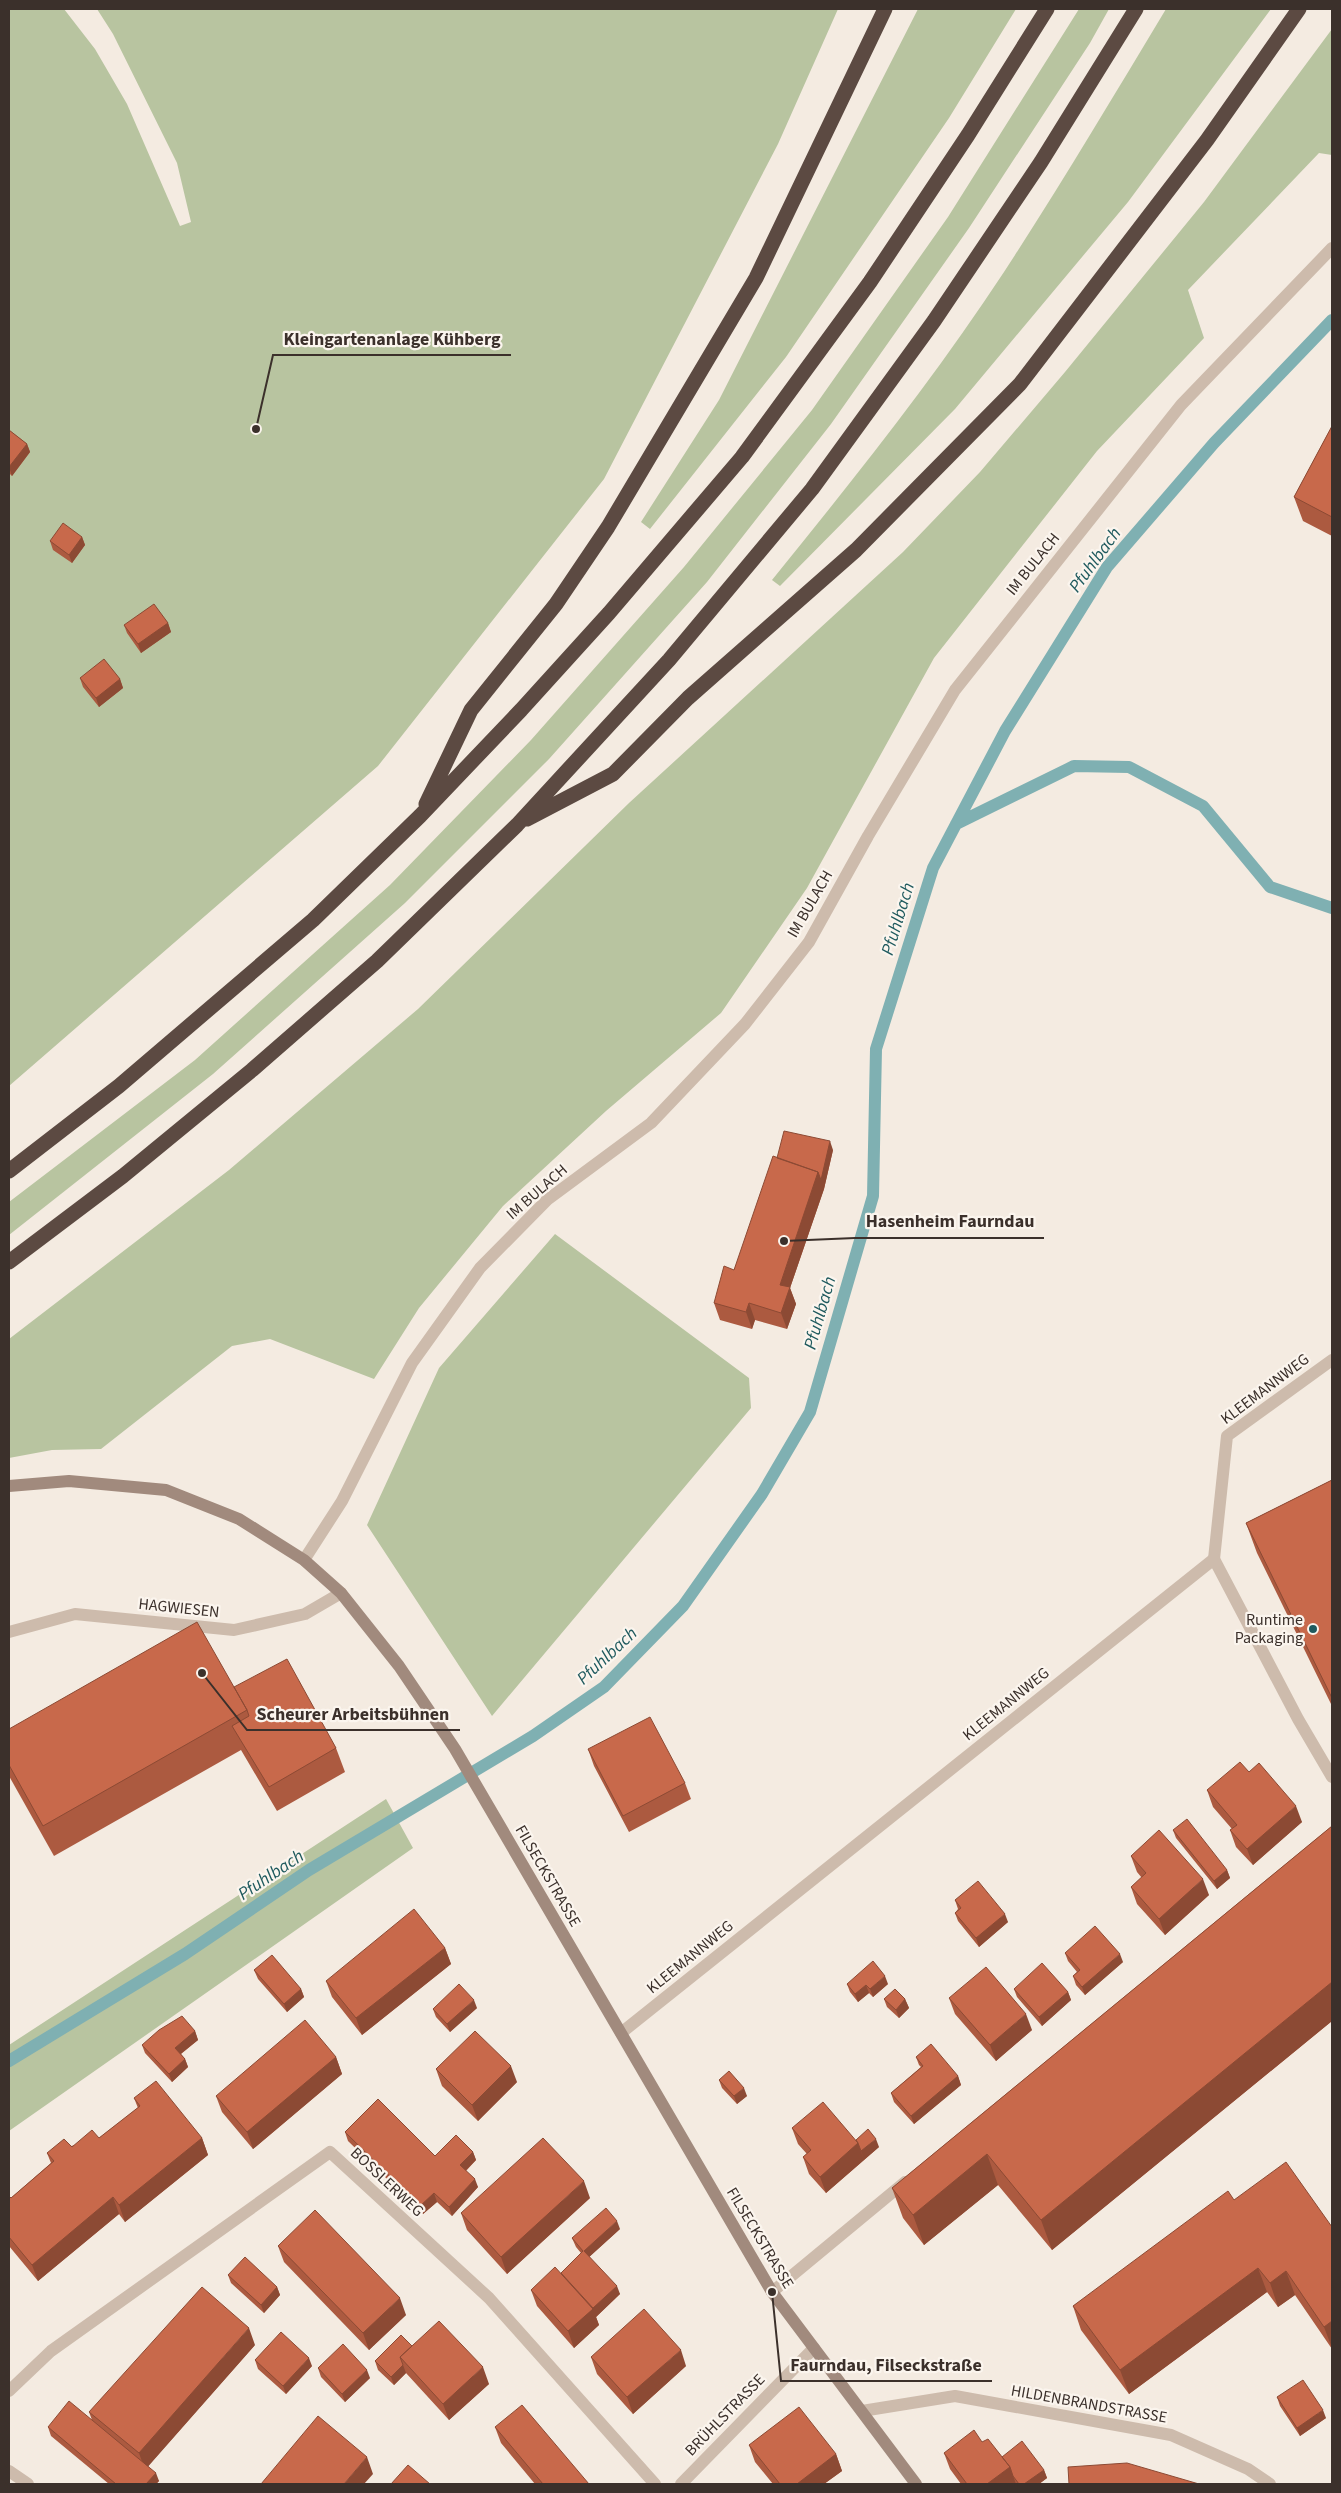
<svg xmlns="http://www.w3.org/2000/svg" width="1341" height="2493" font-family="'Source Sans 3',sans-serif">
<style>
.green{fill:#b8c4a0}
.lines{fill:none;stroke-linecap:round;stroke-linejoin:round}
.stream{stroke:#7fb0b2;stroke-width:12}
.lane{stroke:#cdbbac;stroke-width:12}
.street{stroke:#cdbbac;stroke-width:12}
.secondary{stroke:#a18a7d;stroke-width:12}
.highway{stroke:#5c4a42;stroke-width:15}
.wall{fill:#ac5a40}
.shaded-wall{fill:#8c4a34}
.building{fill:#c8694b;stroke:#8c4a34}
.poi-dot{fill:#1f5a5e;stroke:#fbf5ee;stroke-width:2}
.labels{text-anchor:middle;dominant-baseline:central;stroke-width:4.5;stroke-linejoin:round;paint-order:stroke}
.street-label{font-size:16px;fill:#3b302b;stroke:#fbf5ee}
.poi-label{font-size:16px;fill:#3b302b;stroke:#fbf5ee;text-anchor:end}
.water-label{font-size:18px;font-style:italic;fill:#1f5a5e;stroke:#fbf5ee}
.leader{fill:none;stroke:#3b302b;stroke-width:2}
.callout-dot{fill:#3b302b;stroke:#fbf5ee;stroke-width:2}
.callout-label{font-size:18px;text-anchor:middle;font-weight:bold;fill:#3b302b;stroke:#fbf5ee;stroke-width:4.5;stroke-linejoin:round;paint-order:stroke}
</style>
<rect width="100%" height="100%" fill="#f4ebe1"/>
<path class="green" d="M9,9H64L95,49L127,104L180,226L191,222L177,163L113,34L97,9H838L778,144L604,479L378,766L9,1086Z
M918,9H1016L949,118L786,357L650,529L641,522L719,400Z
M1079,9H1109L1090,43L969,228L831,424L707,582L549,759L405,903L213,1074L9,1235V1202L195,1060L390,885L531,740L684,567L812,410L948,217Z
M1166,9H1271L1128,202L955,409L780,586L772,580C853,480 933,380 1004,272C1060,186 1113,97 1166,9Z
M1332,29V155L1319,153L1188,290L1204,338L1097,451L934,658L807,888L721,1013L606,1111L503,1206L419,1308L374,1379L270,1339L232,1346L101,1449L52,1450L9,1458V1339L229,1170L418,1009L629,803L903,552L980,472L1065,372L1204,202Z
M555,1234L749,1378L751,1408L492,1716L367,1525L439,1368Z
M386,1799L413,1848L9,2131V2045Z"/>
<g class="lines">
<path class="stream" d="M956,824L1074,766L1129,767L1203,806L1270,887L1332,908
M9,2061L185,1954L309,1870L533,1736L604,1687L683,1606L762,1494L810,1412L873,1196L876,1049L933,868L1005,731L1107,567L1214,443L1332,320"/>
<path class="lane" d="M1214,1559L1227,1436L1332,1360
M9,1632L75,1614L234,1630L305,1614L341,1593"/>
<path class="street" d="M304,1560L342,1501L412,1363L480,1268L547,1200L651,1123L745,1024L809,942L868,836L955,690L1181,405L1332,248
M621,2033L1214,1559L1298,1719L1332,1777
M772,2292L905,2182
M9,2391L51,2351L330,2152L489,2298L655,2484
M862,2411L955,2396L1171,2435L1248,2469L1270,2484
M9,2471L28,2484
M681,2484L814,2348"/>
<path class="secondary" d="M9,1486L69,1481L166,1490L239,1519L304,1560L341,1593L399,1666L455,1749L772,2292L916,2484"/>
<path class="highway" d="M426,804L471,710L556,604L608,527L756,278L885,9
M527,819L613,774L688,698L856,550L1020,384L1207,140L1299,9
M9,1171L119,1086L313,920L420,816L521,710L609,613L742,457L870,282L968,135L1047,9
M9,1262L123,1176L252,1070L377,961L517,825L669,660L812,489L934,321L1041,162L1136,9"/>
</g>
<path class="wall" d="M1332,426V536L1303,521L1294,497Z
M9,430L27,444L30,452L12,476L9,473Z
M82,537L85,545L72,563L53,550L50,541Z
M168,623L171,632L141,653L127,633L124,625Z
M80,678L120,679L123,688L99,707L83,687Z
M833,1150L824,1189L790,1288L796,1304L787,1329L755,1320L752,1329L720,1320L714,1303L734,1270L777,1158Z
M1332,1480V1706L1257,1553L1246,1523Z
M234,1687L336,1748L345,1772L277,1811L241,1750L54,1856L9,1776V1729Z
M588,1749L685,1783L691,1799L629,1832L594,1766Z
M1249,1772L1302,1822L1253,1865L1236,1847L1230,1830L1232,1829L1213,1807L1207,1790Z
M1332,1826V2021L1052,2250L998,2185L924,2245L903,2218L892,2188Z
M1173,1830L1227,1870L1230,1878L1217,1889L1176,1838Z
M1131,1856L1209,1895L1165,1935L1137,1904L1131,1887L1142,1878L1137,1872Z
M955,1900L1008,1922L979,1947L958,1921L955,1913L958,1909Z
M445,1948L451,1964L362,2035L332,1997L326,1981Z
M1065,1953L1123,1962L1085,1995L1076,1985L1073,1976L1077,1972L1068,1961Z
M254,1970L301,1989L304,1997L287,2012L258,1979Z
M847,1984H888L873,1997L869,1993L858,2002L850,1992Z
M1014,1989L1068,1992L1071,2000L1042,2026L1017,1997Z
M949,1998L1032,2030L996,2061L955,2014Z
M884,1999H905L909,2008L899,2018L887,2007Z
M477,2008L450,2032L436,2017L433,2009Z
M195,2031L198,2040L181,2054L185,2059L188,2067L172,2082L145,2053L142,2045Z
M336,2057L342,2074L253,2149L222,2112L216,2096Z
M916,2057L958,2076L961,2085L914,2124L894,2102L891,2093L921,2067L919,2065Z
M436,2069L517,2082L478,2121L442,2086Z
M719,2080L747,2096L737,2104L722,2088Z
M134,2098L202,2138L208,2155L125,2222L119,2214L38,2281L9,2246V2196L11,2198L51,2163L47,2153L99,2138L138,2108Z
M792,2128L856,2140L879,2147L826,2193L809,2174L803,2157L807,2154L798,2144Z
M345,2132L435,2156L473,2152L476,2160L466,2171L478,2187L452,2216L437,2202L423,2214L348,2141Z
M590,2198L507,2274L467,2230L461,2213Z
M1234,2200L1332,2227V2349L1295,2295L1278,2307L1267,2292L1129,2394L1081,2330L1073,2306Z
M620,2229L589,2257L620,2294L596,2317L599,2325L574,2348L537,2306L531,2290L561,2273L581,2253L576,2247L572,2238Z
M278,2246L406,2315L369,2350L284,2262Z
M228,2275L277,2287L280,2295L264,2313L231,2283Z
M255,2345L148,2466L159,2481L156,2484H109L51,2436L48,2427L92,2420L89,2412Z
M412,2346L489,2384L449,2420L406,2373L394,2385L378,2370L375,2361Z
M591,2357L686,2366L633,2414L597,2374Z
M255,2360L312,2366L286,2394L258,2369Z
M318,2368L370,2378L345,2402L321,2377Z
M1277,2397L1326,2418L1300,2436L1280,2406Z
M495,2427L589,2484H535L501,2443Z
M982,2442L1002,2457L1044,2470L1047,2478L1039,2484H961L950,2469L944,2453Z
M749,2445L836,2454L842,2471L824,2484H773L755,2462Z"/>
<path class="shaded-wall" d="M27,444L30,452L12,476L9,467Z
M82,537L85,545L72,563L69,555Z
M168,623L171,632L141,653L138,644Z
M120,679L123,688L99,707L96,698Z
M830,1141L833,1150L824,1189L790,1288L796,1304L787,1329L781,1313L780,1285L818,1172Z
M749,1303L755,1320L752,1329L746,1312Z
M1296,1806L1302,1822L1253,1865L1247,1849Z
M1227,1870L1230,1878L1217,1889L1214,1881Z
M1203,1879L1209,1895L1165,1935L1159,1919Z
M1005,1914L1008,1922L979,1947L976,1938Z
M445,1948L451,1964L362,2035L356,2018Z
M1120,1954L1123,1962L1085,1995L1082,1987Z
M885,1976L888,1984L873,1997L870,1989Z
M1332,1982V2021L1052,2250L1041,2220Z
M866,1985L869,1993L858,2002L855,1994Z
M301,1989L304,1997L287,2012L284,2004Z
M1068,1992L1071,2000L1042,2026L1039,2017Z
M905,1999L909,2008L899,2018L896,2010Z
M474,2000L477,2008L450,2032L447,2024Z
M1026,2014L1032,2030L996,2061L990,2045Z
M195,2031L198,2040L178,2056L175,2048Z
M336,2057L342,2074L253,2149L247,2132Z
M185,2059L188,2067L172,2082L169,2074Z
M511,2066L517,2082L478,2121L472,2105Z
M958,2076L961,2085L914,2124L911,2116Z
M744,2088L747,2096L737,2104L734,2096Z
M202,2138L208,2155L125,2222L119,2205Z
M876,2139L879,2147L864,2160L861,2151Z
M858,2143L864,2160L826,2193L820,2177Z
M473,2152L476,2160L463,2173L460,2165Z
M987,2154L998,2185L924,2245L913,2215Z
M475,2179L478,2187L452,2216L449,2207Z
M584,2181L590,2198L507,2274L501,2257Z
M434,2193L437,2202L423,2214L420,2206Z
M113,2197L119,2214L38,2281L32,2265Z
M617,2221L620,2229L587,2259L584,2251Z
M1258,2268L1267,2292L1129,2394L1120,2370Z
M1286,2271L1295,2295L1278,2307L1270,2283Z
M617,2286L620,2294L596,2317L599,2325L574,2348L568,2331Z
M277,2287L280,2295L264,2313L261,2305Z
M400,2298L406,2315L369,2350L363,2333Z
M1332,2321V2348L1324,2327Z
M249,2328L255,2345L145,2470L139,2453Z
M681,2350L686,2366L633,2414L627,2397Z
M309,2358L312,2366L286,2394L283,2386Z
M403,2365L406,2373L394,2385L391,2377Z
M483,2367L489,2384L449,2420L443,2404Z
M367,2370L370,2378L345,2402L342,2394Z
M1323,2410L1326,2418L1300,2436L1297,2428Z
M836,2454L842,2471L824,2484H797Z
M367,2457L373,2474L364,2484H344Z
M1010,2467L1016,2484H987Z
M1044,2470L1047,2478L1039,2484H1024Z
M156,2473L159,2481L156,2484H146Z"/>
<path class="building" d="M1332,426V517L1294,497Z
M9,430L27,444L9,467Z
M63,523L82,537L69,555L50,541Z
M154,604L168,623L138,644L124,625Z
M104,659L120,679L96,698L80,678Z
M784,1131L830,1141L821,1180L818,1172L777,1158Z
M773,1156L818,1172L780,1285L790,1287L781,1313L749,1303L746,1312L714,1303L724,1266L734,1270Z
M1332,1480V1698L1246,1523Z
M197,1622L247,1710L43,1826L9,1765V1729Z
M287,1659L336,1748L269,1787L232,1726L249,1716L247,1710L234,1687Z
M650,1717L685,1783L623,1816L588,1749Z
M1240,1762L1249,1772L1259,1763L1296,1806L1247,1849L1230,1830L1237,1825L1207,1790Z
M1187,1819L1227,1870L1214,1881L1173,1830Z
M1332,1826V1982L1041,2220L987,2154L913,2215L892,2188Z
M1159,1830L1203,1879L1159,1919L1131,1887L1146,1873L1131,1856Z
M978,1881L1005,1914L976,1938L955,1913L961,1908L955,1900Z
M414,1909L445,1948L356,2018L326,1981Z
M1095,1926L1120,1954L1082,1987L1073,1976L1080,1970L1065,1953Z
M272,1955L301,1989L284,2004L254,1970Z
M873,1961L885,1976L870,1989L866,1985L855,1994L847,1984Z
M1042,1963L1068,1992L1039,2017L1014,1989Z
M986,1967L1026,2014L990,2045L949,1998Z
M459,1984L474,2000L447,2024L433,2009Z
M895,1989L905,1999L896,2010L884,1999Z
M182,2016L195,2031L175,2048L185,2059L169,2074L142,2045L159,2030Z
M305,2020L336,2057L247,2132L216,2096Z
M475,2031L511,2066L472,2105L436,2069Z
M931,2044L958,2076L911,2116L891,2093L923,2066L916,2057Z
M729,2071L744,2088L734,2096L719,2080Z
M156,2081L202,2138L119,2205L113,2197L32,2265L9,2237V2196L11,2198L54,2161L47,2153L64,2139L72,2147L92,2130L99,2138L140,2106L134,2098Z
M378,2099L435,2156L456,2135L473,2152L460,2165L475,2179L449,2207L434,2193L420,2206L345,2132Z
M823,2102L858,2143L820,2177L803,2157L811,2150L792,2128Z
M868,2129L876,2139L861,2151L858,2143L856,2140Z
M543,2138L584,2181L501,2257L461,2213Z
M1286,2162L1332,2227V2321L1324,2327L1286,2271L1270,2283L1258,2268L1120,2370L1073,2306L1228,2191L1234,2200Z
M606,2208L617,2221L584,2251L617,2286L593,2308L561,2273L583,2251L572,2238Z
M315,2210L400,2298L363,2333L278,2246Z
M245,2257L277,2287L261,2305L228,2275Z
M555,2267L593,2309L568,2331L531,2290Z
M202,2287L249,2328L139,2453L89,2412Z
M644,2309L681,2350L627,2397L591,2357Z
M439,2321L483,2367L443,2404L400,2357Z
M281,2332L309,2358L283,2386L255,2360Z
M401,2335L412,2346L400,2357L403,2365L391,2377L375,2361Z
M343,2344L367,2370L342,2394L318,2368Z
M1303,2380L1323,2410L1297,2428L1277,2397Z
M69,2401L156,2473L146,2484H116L48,2427Z
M522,2405L589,2484H543L495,2427Z
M799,2407L836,2454L797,2484H780L749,2445Z
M318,2416L367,2457L344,2484H261Z
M974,2430L982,2442L988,2439L1010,2467L987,2484H967L944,2453Z
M1022,2441L1044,2470L1024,2484H1019L1013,2476L1010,2467L1002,2457Z
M1127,2463L1199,2484H1069L1068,2467Z
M408,2465L430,2484H391Z"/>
<circle class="poi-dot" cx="1313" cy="1629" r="5"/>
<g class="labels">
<g class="street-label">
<text transform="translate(1033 564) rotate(-51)">IM BULACH</text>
<text transform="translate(810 904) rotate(-60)">IM BULACH</text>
<text transform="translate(537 1192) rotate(-41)">IM BULACH</text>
<text transform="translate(1265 1389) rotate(-37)">KLEEMANNWEG</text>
<text transform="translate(179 1608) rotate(6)">HAGWIESEN</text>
<text transform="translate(1006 1704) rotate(-39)">KLEEMANNWEG</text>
<text transform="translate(548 1876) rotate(60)">FILSECKSTRASSE</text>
<text transform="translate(690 1957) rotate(-39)">KLEEMANNWEG</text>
<text transform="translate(387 2182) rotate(43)">BOSSLERWEG</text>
<text transform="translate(760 2238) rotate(59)">FILSECKSTRASSE</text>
<text transform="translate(1089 2404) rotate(10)">HILDENBRANDSTRASSE</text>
<text transform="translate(725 2415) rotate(-46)">BRÜHLSTRASSE</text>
</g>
<g class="poi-label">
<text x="1303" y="1620">Runtime<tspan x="1303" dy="18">Packaging</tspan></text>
</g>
<g class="water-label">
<text transform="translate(1095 560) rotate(-54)">Pfuhlbach</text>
<text transform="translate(898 919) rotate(-73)">Pfuhlbach</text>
<text transform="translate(820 1313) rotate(-74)">Pfuhlbach</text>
<text transform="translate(607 1656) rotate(-43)">Pfuhlbach</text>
<text transform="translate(271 1875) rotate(-34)">Pfuhlbach</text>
</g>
</g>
<path class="leader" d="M256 429L273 355H511M784 1241L855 1238H1044M202 1673L247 1730H460M772 2292L781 2381H992"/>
<g class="callout-dot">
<circle cx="256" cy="429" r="5"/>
<circle cx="784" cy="1241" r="5"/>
<circle cx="202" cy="1673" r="5"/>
<circle cx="772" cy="2292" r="5"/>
</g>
<g class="callout-label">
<text x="392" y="345">Kleingartenanlage Kühberg</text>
<text x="950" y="1227">Hasenheim Faurndau</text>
<text x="353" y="1720">Scheurer Arbeitsbühnen</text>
<text x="886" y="2371">Faurndau, Filseckstraße</text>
</g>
<rect width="1341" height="2493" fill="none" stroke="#3b302b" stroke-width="20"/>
</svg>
